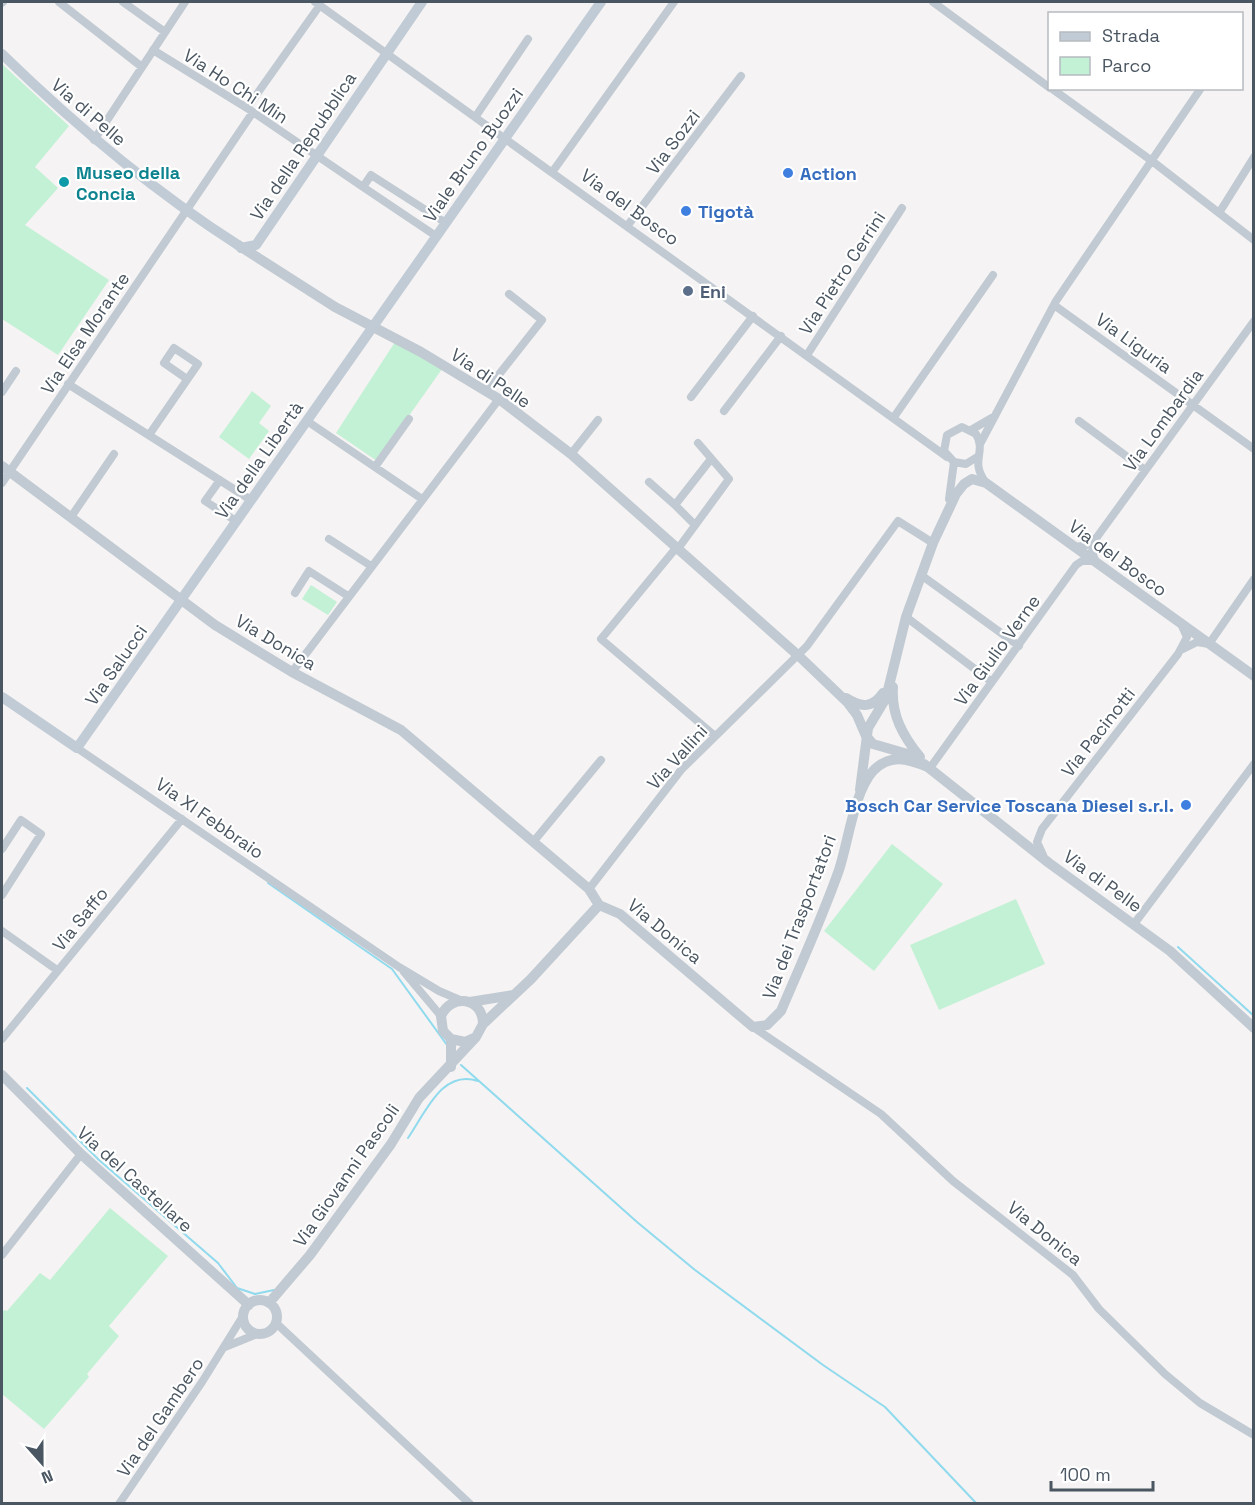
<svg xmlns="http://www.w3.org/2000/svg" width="1255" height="1505" font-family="'Space Grotesk',sans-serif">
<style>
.green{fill:#c3f1d5}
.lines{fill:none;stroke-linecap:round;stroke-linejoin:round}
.stream{stroke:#90daee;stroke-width:2}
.minor{stroke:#c1cad2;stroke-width:8}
.tertiary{stroke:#c1cad2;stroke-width:10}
.secondary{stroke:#c1cbd6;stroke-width:10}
.shop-dot{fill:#3f7fe0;stroke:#fff;stroke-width:2}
.culture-dot{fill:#0f9aa8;stroke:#fff;stroke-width:2}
.service-dot{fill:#5c6f8a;stroke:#fff;stroke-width:2}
.labels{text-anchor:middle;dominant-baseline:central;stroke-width:4.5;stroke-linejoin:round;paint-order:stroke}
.street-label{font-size:18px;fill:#4a5661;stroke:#fff}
.culture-label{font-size:18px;font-weight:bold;fill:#0d838f;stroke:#fff;text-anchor:start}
.shop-label{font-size:18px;font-weight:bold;fill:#366cbe;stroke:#fff;text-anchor:start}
.service-label{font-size:18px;font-weight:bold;fill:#4e5e75;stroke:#fff;text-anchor:start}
</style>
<rect width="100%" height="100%" fill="#f5f3f3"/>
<path class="green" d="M2,64L69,126L35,167L58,188L25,225L109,280L58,355L2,319Z
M395,342L442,369L377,461L336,433Z
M252,391L271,406L259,423L269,431L249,459L219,437Z
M311,585L337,602L328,615L302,599Z
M892,844L943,884L874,971L824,931Z
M1016,899L1045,964L939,1010L910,945Z
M110,1208L168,1256L109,1326L119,1336L87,1374L89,1377L44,1429L2,1394V1313L4,1310L7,1311L40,1273L50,1280Z"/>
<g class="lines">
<path class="stream" d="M268,883L392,969L447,1045
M1178,947L1254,1016
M461,1065L637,1222L695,1270L823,1365L885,1407L977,1504
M27,1088L99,1160L218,1263L237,1288L255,1294L274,1290
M408,1138C426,1112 442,1069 478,1081"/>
<path class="minor" d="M59,2L142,67
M123,2L165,32
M315,2L947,457
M933,2L1050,88
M2,3L3,2
M153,50L247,108L363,187
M1051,88L1152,161L1254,240
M247,108L320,5
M476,116L528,39
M94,140L185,2
M553,171L674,2
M1219,213L1254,157
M628,225L741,76
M436,236L363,187L371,175L446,223
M1054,305L1254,449
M807,355L902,208
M68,384L251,500
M486,391L542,320L509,294
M2,392L16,371
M691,397L753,316
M724,411L781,336
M894,417L993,275
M307,421L422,499
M1079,421L1145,470
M971,430L995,416
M149,435L198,364L174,348L164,363L187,379
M980,444L1056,301L1201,88
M571,454L598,420
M977,457L966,464L954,462L944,451L947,435L962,427L976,434C987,453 969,460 986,483
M375,467L409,419
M220,480L205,501L236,521
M649,482L675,505
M2,483L253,112
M949,499L954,462
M71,517L114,454
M695,525L675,505L711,459
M1097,537L1254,321
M329,539L371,566
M1076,547L1087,545L1097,537L1092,551L1095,561
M676,548L601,639L715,736
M677,550L729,479L698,443
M921,575L1019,646
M295,593L309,571L348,596
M906,617L992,682
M1183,649L1197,642L1209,644L1254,579
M292,672L499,399
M77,748L399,967L439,991L460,1000
M930,768L1076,565L1082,561H1093
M534,841L601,760
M2,849L21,820L41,834L2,895
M1043,855L1037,842L1042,829L1178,654L1187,637L1182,626
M589,889L681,770L807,646L898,521L933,543
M1134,924L1254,764
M2,931L57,970
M404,972L441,1016
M753,1027L881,1114L953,1181L1073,1275L1099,1309L1165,1374L1200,1403L1254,1435
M2,1039L182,819
M2,1255L81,1154
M276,1323L470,1504
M225,1347L257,1334
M119,1504L202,1382L243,1316"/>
<path class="tertiary" d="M238,245L335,307L421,352L499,399L571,454L801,658L848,703L857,715L866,736L873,744L911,755
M2,466L215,625L292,672L401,730L589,889L599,905L620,914L753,1027L767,1025L781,1011C801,964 822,918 839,870C848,843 854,792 873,771C890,753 908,759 928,767
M893,687C891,715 903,736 920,757
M846,698C861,708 873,708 883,693
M924,764L1049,863L1170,951L1254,1028
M860,790L868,728L886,698L906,617L933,543L956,494L964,484L972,479L986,483L1254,676
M470,1002L513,995
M483,1024C483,997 451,993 441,1016L443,1031L451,1039L465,1042L476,1037L483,1024L531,979L599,905
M451,1067V1039
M2,1075L81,1154L249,1305
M243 1317a17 17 0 1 1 34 0a17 17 0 1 1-34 0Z
M269,1303L310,1255L391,1144L419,1098L476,1037"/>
<path class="secondary" d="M2,54C75,125 152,190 238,245
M241,248L256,245L422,2
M2,697L77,748L601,2"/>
</g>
<g class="shop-dot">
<circle cx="788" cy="173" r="6"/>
<circle cx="686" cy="211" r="6"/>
<circle cx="1186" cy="805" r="6"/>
</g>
<circle class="culture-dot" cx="64" cy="182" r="6"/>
<circle class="service-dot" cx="688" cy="291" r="6"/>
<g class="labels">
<g class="street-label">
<text transform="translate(236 86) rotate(33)">Via Ho Chi Min</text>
<text transform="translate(89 112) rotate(41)">Via di Pelle</text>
<text transform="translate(673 142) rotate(-53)">Via Sozzi</text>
<text transform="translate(303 146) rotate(-56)">Via della Repubblica</text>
<text transform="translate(473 155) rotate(-55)">Viale Bruno Buozzi</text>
<text transform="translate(630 207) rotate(36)">Via del Bosco</text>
<text transform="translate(842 273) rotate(-57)">Via Pietro Cerrini</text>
<text transform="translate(85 333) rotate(-56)">Via Elsa Morante</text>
<text transform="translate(1134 343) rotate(36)">Via Liguria</text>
<text transform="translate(491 378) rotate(34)">Via di Pelle</text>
<text transform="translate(1163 420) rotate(-54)">Via Lombardia</text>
<text transform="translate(259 460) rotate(-55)">Via della Libertà</text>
<text transform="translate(1118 558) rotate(36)">Via del Bosco</text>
<text transform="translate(276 642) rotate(31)">Via Donica</text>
<text transform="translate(997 650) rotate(-54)">Via Giulio Verne</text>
<text transform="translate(116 665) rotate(-55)">Via Salucci</text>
<text transform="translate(1098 732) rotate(-52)">Via Pacinotti</text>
<text transform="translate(677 757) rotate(-48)">Via Vallini</text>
<text transform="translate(210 818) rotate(35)">Via XI Febbraio</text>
<text transform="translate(1103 881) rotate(36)">Via di Pelle</text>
<text transform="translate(799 917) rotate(-69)">Via dei Trasportatori</text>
<text transform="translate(80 919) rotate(-51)">Via Saffo</text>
<text transform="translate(665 931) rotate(40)">Via Donica</text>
<text transform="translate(346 1175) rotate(-55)">Via Giovanni Pascoli</text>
<text transform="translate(135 1179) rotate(42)">Via del Castellare</text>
<text transform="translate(1045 1233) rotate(39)">Via Donica</text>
<text transform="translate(160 1417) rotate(-56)">Via del Gambero</text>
</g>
<g class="culture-label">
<text x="76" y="172">Museo della<tspan x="76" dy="21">Concia</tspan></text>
</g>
<g class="shop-label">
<text x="800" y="173">Action</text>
<text x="698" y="211">Tigotà</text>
<text x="1174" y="805" text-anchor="end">Bosch Car Service Toscana Diesel s.r.l.</text>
</g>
<g class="service-label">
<text x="700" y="291">Eni</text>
</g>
</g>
<rect width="1255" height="1505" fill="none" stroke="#4a5661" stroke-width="6"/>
<rect x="1048" y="12" width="195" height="78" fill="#ffffff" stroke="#b7bbc0" stroke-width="1.5"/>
<rect x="1060" y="32" width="30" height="9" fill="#c1cbd6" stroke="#b7bbc0" stroke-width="1.5"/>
<text x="1102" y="42" font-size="18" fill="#4a5661">Strada</text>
<rect x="1060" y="57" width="30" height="18" fill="#c3f1d5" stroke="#b7bbc0" stroke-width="1.5"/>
<text x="1102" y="72" font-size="18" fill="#4a5661">Parco</text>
<g transform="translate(42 1463) rotate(159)" stroke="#ffffff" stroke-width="4.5" paint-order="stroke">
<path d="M0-4.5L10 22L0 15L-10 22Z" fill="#4a5661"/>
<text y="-9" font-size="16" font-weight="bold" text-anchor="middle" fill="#4a5661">N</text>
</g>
<path d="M1051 1481v9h102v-9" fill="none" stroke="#4a5661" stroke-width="3"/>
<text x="1060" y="1481" font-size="18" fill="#4a5661" stroke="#ffffff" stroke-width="4.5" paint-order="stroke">100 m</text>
</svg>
